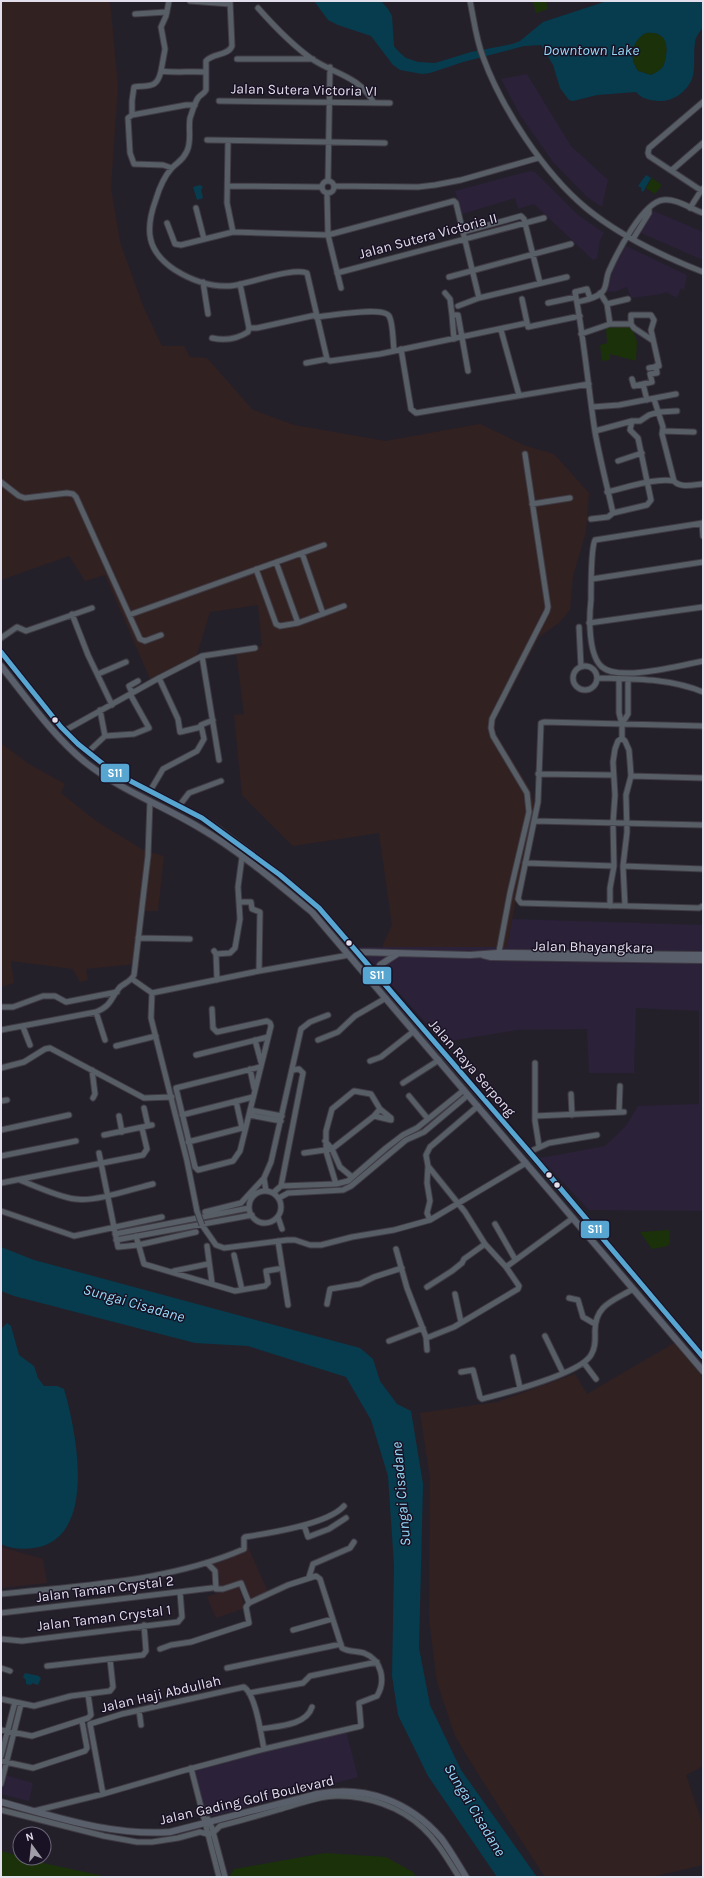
<svg xmlns="http://www.w3.org/2000/svg" width="704" height="1878" font-family="Karla,sans-serif">
<style>
.built{fill:#2b2139}
.industrial{fill:#322121}
.education{fill:#322124}
.green{fill:#1a310a}
.water{fill:#063c4e;fill-rule:evenodd}
.lines{fill:none;stroke-linecap:round;stroke-linejoin:round}
.minor-casing{stroke:#3f3b44;stroke-width:7}
.major-casing{stroke:#3f3b44;stroke-width:8}
.minor{stroke:#585e66;stroke-width:5}
.major{stroke:#59606b;stroke-width:6}
.minor-bridge-casing{stroke:#3f3b44;stroke-width:7;stroke-linecap:butt}
.minor-bridge{stroke:#585e66;stroke-width:5}
.bus-1-casing{stroke:#191225;stroke-width:8}
.bus-1{stroke:#57a6d2;stroke-width:5}
.bus-dot{fill:#e2deec;stroke:#191225;stroke-width:1.5}
.labels{text-anchor:middle;dominant-baseline:central;stroke-width:3;stroke-linejoin:round;paint-order:stroke}
.street-label{font-size:14px;fill:#e2deec;stroke:#191225}
.water-label{font-size:15px;font-style:italic;fill:#94daf8;stroke:#191225}
.line-badge{stroke:#191225;stroke-width:1.5}
.badge-label{font-size:11px;text-anchor:middle;font-weight:bold;fill:#fff}
</style>
<rect width="100%" height="100%" fill="#24202a"/>
<path class="built" d="M527,74L571,146L608,180L602,207L587,197L553,162L520,115L501,79Z
M530,171L535,172L578,215L604,233L600,240L597,258L593,260L534,204L518,209L515,198L462,214L455,191Z
M654,211L703,232V260L641,233Z
M626,246L687,275L684,290L681,288L677,298L666,292L661,294L631,298L627,287L615,292L605,291L610,282L613,269Z
M512,919L703,925V1211L589,1210L540,1158L605,1146L626,1126L638,1106L699,1104V1011L636,1008L634,1073H589L587,1029L517,1030L443,1042L358,947H507Z
M346,1731L358,1777L210,1817L206,1815L195,1771L264,1751Z
M1,1774L33,1783L29,1801L1,1794Z"/>
<path class="industrial" d="M1,1H110L118,86L111,188L120,242L143,306L162,346H184L190,357L207,358L253,410L294,425L385,441L480,424L526,446L554,454L589,493L586,532L573,576L570,610L559,623L539,637L496,719L495,732L530,789L534,803L507,947H382L392,925L379,833L293,846L242,795L234,715L244,714L236,651L262,646L258,605L210,612L195,661L151,681L105,575L85,581L69,556L1,580Z
M1,743L29,764L65,784L61,793L96,821L145,851L164,856L158,911H143L136,964L86,969L88,980L80,982L73,969L11,961L14,983L1,987Z
M674,1343L703,1377V1766L686,1775L703,1825V1865L651,1877H545L480,1777L455,1736L437,1682L429,1618L430,1478L420,1413L497,1402L575,1374L587,1394Z"/>
<path class="education" d="M1,1547L43,1559L47,1583L1,1588Z
M248,1547L268,1592L250,1600L244,1583L241,1581L218,1588L212,1565L230,1559Z
M238,1585L245,1608L216,1618L207,1597Z"/>
<path class="green" d="M533,1H546L548,9L536,13Z
M646,33C662,31 669,40 666,56C665,60 665,64 662,68C660,71 655,73 651,75L638,71C628,58 632,40 646,33Z
M652,178L662,185L655,194L646,188Z
M614,326L632,327L637,342L636,361L610,354V360L602,361L600,345L607,343L606,327Z
M669,1230L670,1243L668,1246L652,1249L640,1232Z
M1,1851L20,1856V1858L108,1877H1Z
M325,1853L386,1857L413,1872L416,1877H229L234,1869Z"/>
<path class="water" d="M314,1H381L388,9L392,16L394,46L399,52L406,58L418,62L435,63L471,52L512,44L520,41L543,22L607,1H703C703,8 704,19 703,26C701,31 696,35 695,42C693,54 696,67 692,79C686,93 672,102 658,101C649,100 642,99 636,92L597,95L573,101L569,100L560,88L553,65L541,45L524,46L463,62L430,73L422,74L400,70L393,65L371,36L338,25L328,20ZM646,33C662,31 669,40 666,56C665,60 665,64 662,68C659,71 655,73 651,75L638,71C628,58 632,40 646,33Z
M646,175L651,178L643,192L641,190L642,188L638,186Z
M200,185L203,187L201,190L203,198L197,200L193,187Z
M1,1247L34,1260L360,1348L373,1359L380,1381L397,1404L411,1411L423,1484L419,1648L430,1705L461,1770L537,1877H497L428,1776L398,1715L392,1676L394,1565L388,1476L371,1420L346,1377L248,1346L195,1343L14,1296L1,1291Z
M7,1323L11,1326L19,1355L34,1366L38,1378L44,1386H57L64,1389C76,1430 96,1528 43,1546C29,1550 14,1550 1,1544V1329Z
M25,1673L39,1676V1677L41,1678L38,1685L32,1683L31,1685L26,1684V1680L23,1677Z"/>
<g class="lines">
<defs>
<path id="minor" d="M190,1L230,4
M230,1L232,46C228,56 213,53 206,61V90C204,94 200,95 198,98C194,104 192,113 190,118C188,129 192,140 187,151C182,162 178,161 171,169C164,177 159,189 156,199C145,229 146,251 175,270C191,280 211,287 230,286C248,284 293,267 307,273L327,359L330,361L380,354L527,323
M470,1C474,20 476,39 483,57C502,109 544,173 586,208C620,236 662,256 703,272
M258,8C274,26 292,45 312,59C336,75 358,75 374,103
M135,14L167,12
M237,59H313
M161,71L165,49L161,27L166,16L169,1
M219,101L390,103
M132,115V101L134,87C149,85 157,89 161,71C177,73 190,71 205,72
M207,140L385,143
M228,141L227,203L233,232
M172,168L163,165L134,164L130,153L128,118L132,115L186,105H195
M672,170L703,143
M328,180L330,67
M322 187a6 6 0 1 1 12 0a6 6 0 1 1-12 0Z
M228,186L321,187
M334,186L418,187L435,185L461,180L538,158
M702,191L649,156L648,153L649,148L703,102
M327,193L328,235L341,288
M196,208L204,239
M690,208L702,189
M167,223L175,244L181,245L233,232L328,235L454,201L456,203L479,298
M463,232L521,216L524,219L540,283
M633,239L649,213V208
M337,273L544,218
M449,277L571,244
M203,282L208,314
M240,284L249,328H257L316,315
M445,293L450,299L452,315H458L468,371
M600,293L607,304L610,324
M590,298L587,289L575,292C584,338 588,386 595,432C600,459 607,486 613,513L608,517L591,519
M522,299L528,327L580,316
M578,302C585,300 598,298 603,291C607,286 606,277 609,271C617,253 643,202 663,200C676,198 691,209 703,213
M548,303L576,297
M607,304L628,299
M458,306L479,298L567,277
M452,315L454,339
M316,317C329,316 383,306 389,316C393,322 393,342 394,350
M631,324L634,328L652,340
M501,330L519,395
M581,334L610,324H631V315H651L654,320L651,330L659,366L649,368
M212,338C225,341 237,339 248,332L249,328
M401,349L411,409L416,413L589,384
M306,363L327,359
M632,379L634,386L643,384
M654,399L663,427L662,434L674,481
M647,400L643,384L652,382L650,374L657,373L656,366
M592,407L619,405L676,394
M595,431L632,421H640L649,415L659,412L677,411
M663,431L694,432
M618,461L642,453
M1,482L19,496L25,498L67,493L73,494L76,497L140,639L145,641L161,635
M607,492C625,488 657,477 674,481C680,488 693,485 702,484
M532,504L570,498
M613,513L647,505L651,500L638,438L630,430L632,421
M702,523L703,536
M703,523L595,540C591,548 591,588 591,600C589,617 588,655 602,667C619,682 682,665 703,661
M302,553L323,614
M276,562L298,623
M256,569L276,624L280,626L298,623L344,606
M592,579L703,562
M72,614L88,655L112,705
M129,615L324,545
M589,623L703,607
M579,627L581,667
M1,638L17,627L26,631L92,608
M202,656L219,760
M573 678a12 12 0 1 1 24 0a12 12 0 1 1-24 0Z
M98,674L126,662
M159,678L178,719L180,732L201,727
M597,678C633,679 669,678 703,692
M619,679V713L622,724V738L625,741L629,750L630,762L631,776L626,795L627,832L623,866L625,906
M132,693L129,686L138,681
M622,724L628,714V679
M703,726L544,722L541,723L538,802L518,899L521,903L699,908L703,906
M64,731L159,678L202,656L255,648
M105,736L134,734L149,728L130,694
M88,752L105,736L100,710
M538,774L612,775
M631,776L703,778
M150,791L163,769L197,751L204,739L201,725L213,720
M179,806L189,793L221,781
M534,821L703,825
M525,863L614,866
M623,866L703,869
M239,902H251L252,909L260,912L259,971
M610,906V888L614,866L613,823L615,795L613,762L615,749L618,741L622,738
M138,938L190,939
M214,951L216,954L217,980
M216,954L230,953L235,948L240,919L238,887L242,857
M498,957L510,893L529,812L527,793L493,736L491,728L492,719L547,611L548,607L525,454
M132,979L152,993
M1,1007H13L43,996H55L66,1002L117,992
M212,1009L213,1028L217,1032L267,1021L270,1023L271,1026L240,1151L233,1161L198,1170L195,1167L176,1088L260,1067
M96,1012L105,1040
M23,1027L30,1045
M1,1030L96,1012C113,1005 110,998 120,987C125,983 131,981 134,975L148,856L150,801
M255,1040L261,1062
M318,1040L338,1032L355,1016L386,998
M116,1046L156,1036
M196,1055L268,1037
M370,1061L381,1057L414,1031
M535,1063V1121L539,1146
M1,1068L24,1062L45,1049L50,1048L144,1098L172,1097
M250,1069L254,1088
M92,1070L95,1094L93,1098
M403,1083L439,1060
M571,1094L572,1115
M409,1096L428,1119
M1,1101L7,1100
M236,1101L242,1128
M478,1106L430,1147L426,1155L428,1166L465,1212L485,1244L506,1267
M144,1108L148,1126
M250,1110L282,1116
M619,1112L620,1086
M182,1115L253,1097
M249,1115L281,1121
M119,1116L122,1132
M374,1116L391,1120
M535,1116L624,1112
M1,1130L69,1115
M104,1135L152,1125
M325,1141L332,1149L340,1167L352,1177
M188,1142L246,1127
M529,1152L549,1143L597,1135
M99,1153L118,1247L138,1245L196,1232
M304,1153L332,1149L374,1116L380,1109
M1,1156L76,1141
M428,1166L427,1183L430,1201L427,1213L430,1220
M20,1180C35,1186 59,1197 75,1199C96,1202 132,1189 153,1184
M1,1183L143,1155L147,1149L142,1128
M336,1184L326,1151V1131L332,1109L354,1091L371,1094L380,1109L391,1118V1120
M281,1186L303,1073L299,1069L293,1070
M266,1191L264,1178L271,1162L301,1029L310,1022L328,1015
M249 1207a16 16 0 1 1 32 0a16 16 0 1 1-32 0Z
M273,1193L281,1186L336,1184L348,1181L386,1148L403,1135L417,1128L464,1090
M279,1198L288,1193L343,1190L351,1186L406,1140L424,1132L468,1095
M1,1211L74,1236L162,1217
M197,1211L187,1161L151,1018L152,993L259,971L349,955
M205,1212L241,1203L264,1178
M278,1217L282,1229
M495,1224L515,1259
M202,1225L216,1245L224,1248L287,1240H295L310,1245H321L352,1237L394,1230L430,1220L526,1163
M115,1234L249,1208
M136,1236L144,1264L235,1291L265,1286L268,1283L266,1271L278,1269
M116,1240L252,1215
M278,1241L288,1305
M207,1246L212,1283
M396,1249L407,1288L426,1337H429L454,1327L518,1289L519,1286L506,1267L573,1218
M234,1255L242,1290
M174,1271L208,1264
M427,1287L452,1271L462,1263L464,1259L485,1244
M455,1294L461,1322
M569,1298L578,1300L583,1317L595,1324
M327,1304L330,1289L360,1284L374,1277L402,1268
M545,1336L563,1373
M426,1337L427,1350
M389,1341L423,1328
M513,1357L520,1388
M584,1363L596,1379
M461,1372L473,1370L480,1397L482,1399C505,1393 580,1374 591,1355C596,1347 595,1339 595,1331C595,1305 613,1301 633,1289
M304,1525L308,1537L329,1529L346,1518
M207,1563L215,1571L216,1589H223L241,1583L249,1603
M309,1577L313,1564L350,1548L354,1542
M1,1594C82,1585 168,1582 244,1549V1538L245,1537C270,1533 328,1524 344,1506
M1,1613L212,1588
M293,1630L332,1619
M1,1639L22,1641L178,1622L182,1617L180,1592
M47,1666L143,1655L146,1651L144,1625
M1,1668L10,1671
M227,1668L341,1644
M249,1693L303,1683L310,1676L377,1662
M1,1699L34,1706L71,1696L110,1691L113,1687L110,1659
M139,1710L141,1725
M260,1729C277,1726 306,1726 312,1707
M1,1730L32,1736L88,1718L91,1715L88,1694
M1,1756L15,1702
M1,1761L33,1768L85,1751L87,1748L82,1721
M191,1768L219,1877
M1,1784L21,1704
M103,1794L90,1724L122,1714L244,1687C256,1695 261,1735 264,1749
M1,1810L104,1836L137,1842H152L178,1838L200,1832L207,1834L213,1833L220,1826C244,1820 267,1813 291,1806C305,1802 321,1796 336,1796C366,1795 401,1807 423,1828C438,1842 448,1860 459,1877
M34,1811L103,1794L182,1771L264,1749L361,1726L359,1703L377,1696C386,1681 382,1660 364,1653C357,1651 348,1652 342,1648L320,1579L316,1576L288,1585L249,1603L246,1607L249,1623L191,1642L171,1645L160,1649
M208,1819L212,1828L225,1877"/>
<path id="major" d="M1,652L61,727L78,744L113,772L202,818L218,829L280,875L319,908L451,1062L538,1162L703,1357
M1,666C27,698 52,735 85,762C120,790 162,805 200,828C238,850 278,884 312,912L703,1371
M358,952L470,955L498,953L703,955
M483,955L491,957L703,960
M377,974L380,965L397,954
M1,1802C57,1817 111,1836 170,1832L317,1794C365,1785 409,1801 441,1838C450,1850 458,1864 466,1877"/>
</defs>
<use href="#minor" class="minor-casing"/>
<use href="#major" class="major-casing"/>
<use href="#minor" class="minor"/>
<use href="#major" class="major"/>
<defs>
<path id="minor-bridge" d="M197,1211L202,1225"/>
</defs>
<use href="#minor-bridge" class="minor-bridge-casing"/>
<use href="#minor-bridge" class="minor-bridge"/>
<defs>
<path id="bus-1" d="M1,652L61,727L78,744L113,772L202,818L280,875L319,908L538,1162L703,1357"/>
</defs>
<use href="#bus-1" class="bus-1-casing"/>
<use href="#bus-1" class="bus-1"/>
</g>
<g class="bus-dot">
<circle cx="55" cy="720" r="3.5"/>
<circle cx="349" cy="943" r="3.5"/>
<circle cx="549" cy="1175" r="3.5"/>
<circle cx="557" cy="1185" r="3.5"/>
</g>
<g class="labels">
<g class="street-label">
<text transform="translate(304 90) rotate(1)">Jalan Sutera Victoria VI</text>
<text transform="translate(428 236) rotate(-15)">Jalan Sutera Victoria II</text>
<text transform="translate(593 947) rotate(1)">Jalan Bhayangkara</text>
<text transform="translate(472 1068) rotate(49)">Jalan Raya Serpong</text>
<text transform="translate(105 1589) rotate(-7)">Jalan Taman Crystal 2</text>
<text transform="translate(104 1618) rotate(-7)">Jalan Taman Crystal 1</text>
<text transform="translate(161 1694) rotate(-13)">Jalan Haji Abdullah</text>
<text transform="translate(247 1800) rotate(-13)">Jalan Gading Golf Boulevard</text>
</g>
<g class="water-label">
<text x="591" y="50">Downtown Lake</text>
<text transform="translate(134 1303) rotate(16)">Sungai Cisadane</text>
<text transform="translate(401 1494) rotate(-95)">Sungai Cisadane</text>
<text transform="translate(475 1810) rotate(59)">Sungai Cisadane</text>
</g>
</g>
<g class="line-badge">
<rect x="100" y="763" width="30" height="20" rx="4" fill="#57a6d2"/>
<rect x="362" y="966" width="30" height="19" rx="4" fill="#57a6d2"/>
<rect x="580" y="1220" width="30" height="19" rx="4" fill="#57a6d2"/>
</g>
<g class="badge-label">
<text x="115" y="777">S11</text>
<text x="377" y="979">S11</text>
<text x="595" y="1233">S11</text>
</g>
<rect width="704" height="1878" fill="none" stroke="#e2deec" stroke-width="4"/>
<g transform="translate(32 1846) rotate(345)"><circle r="19" fill="#191225" stroke="#696475"/>
<path d="M0-3L7 15L0 10L-7 15Z" fill="#a09ca8"/>
<text y="-6" font-size="11" font-weight="bold" text-anchor="middle" fill="#e2deec">N</text>
</g>
</svg>
